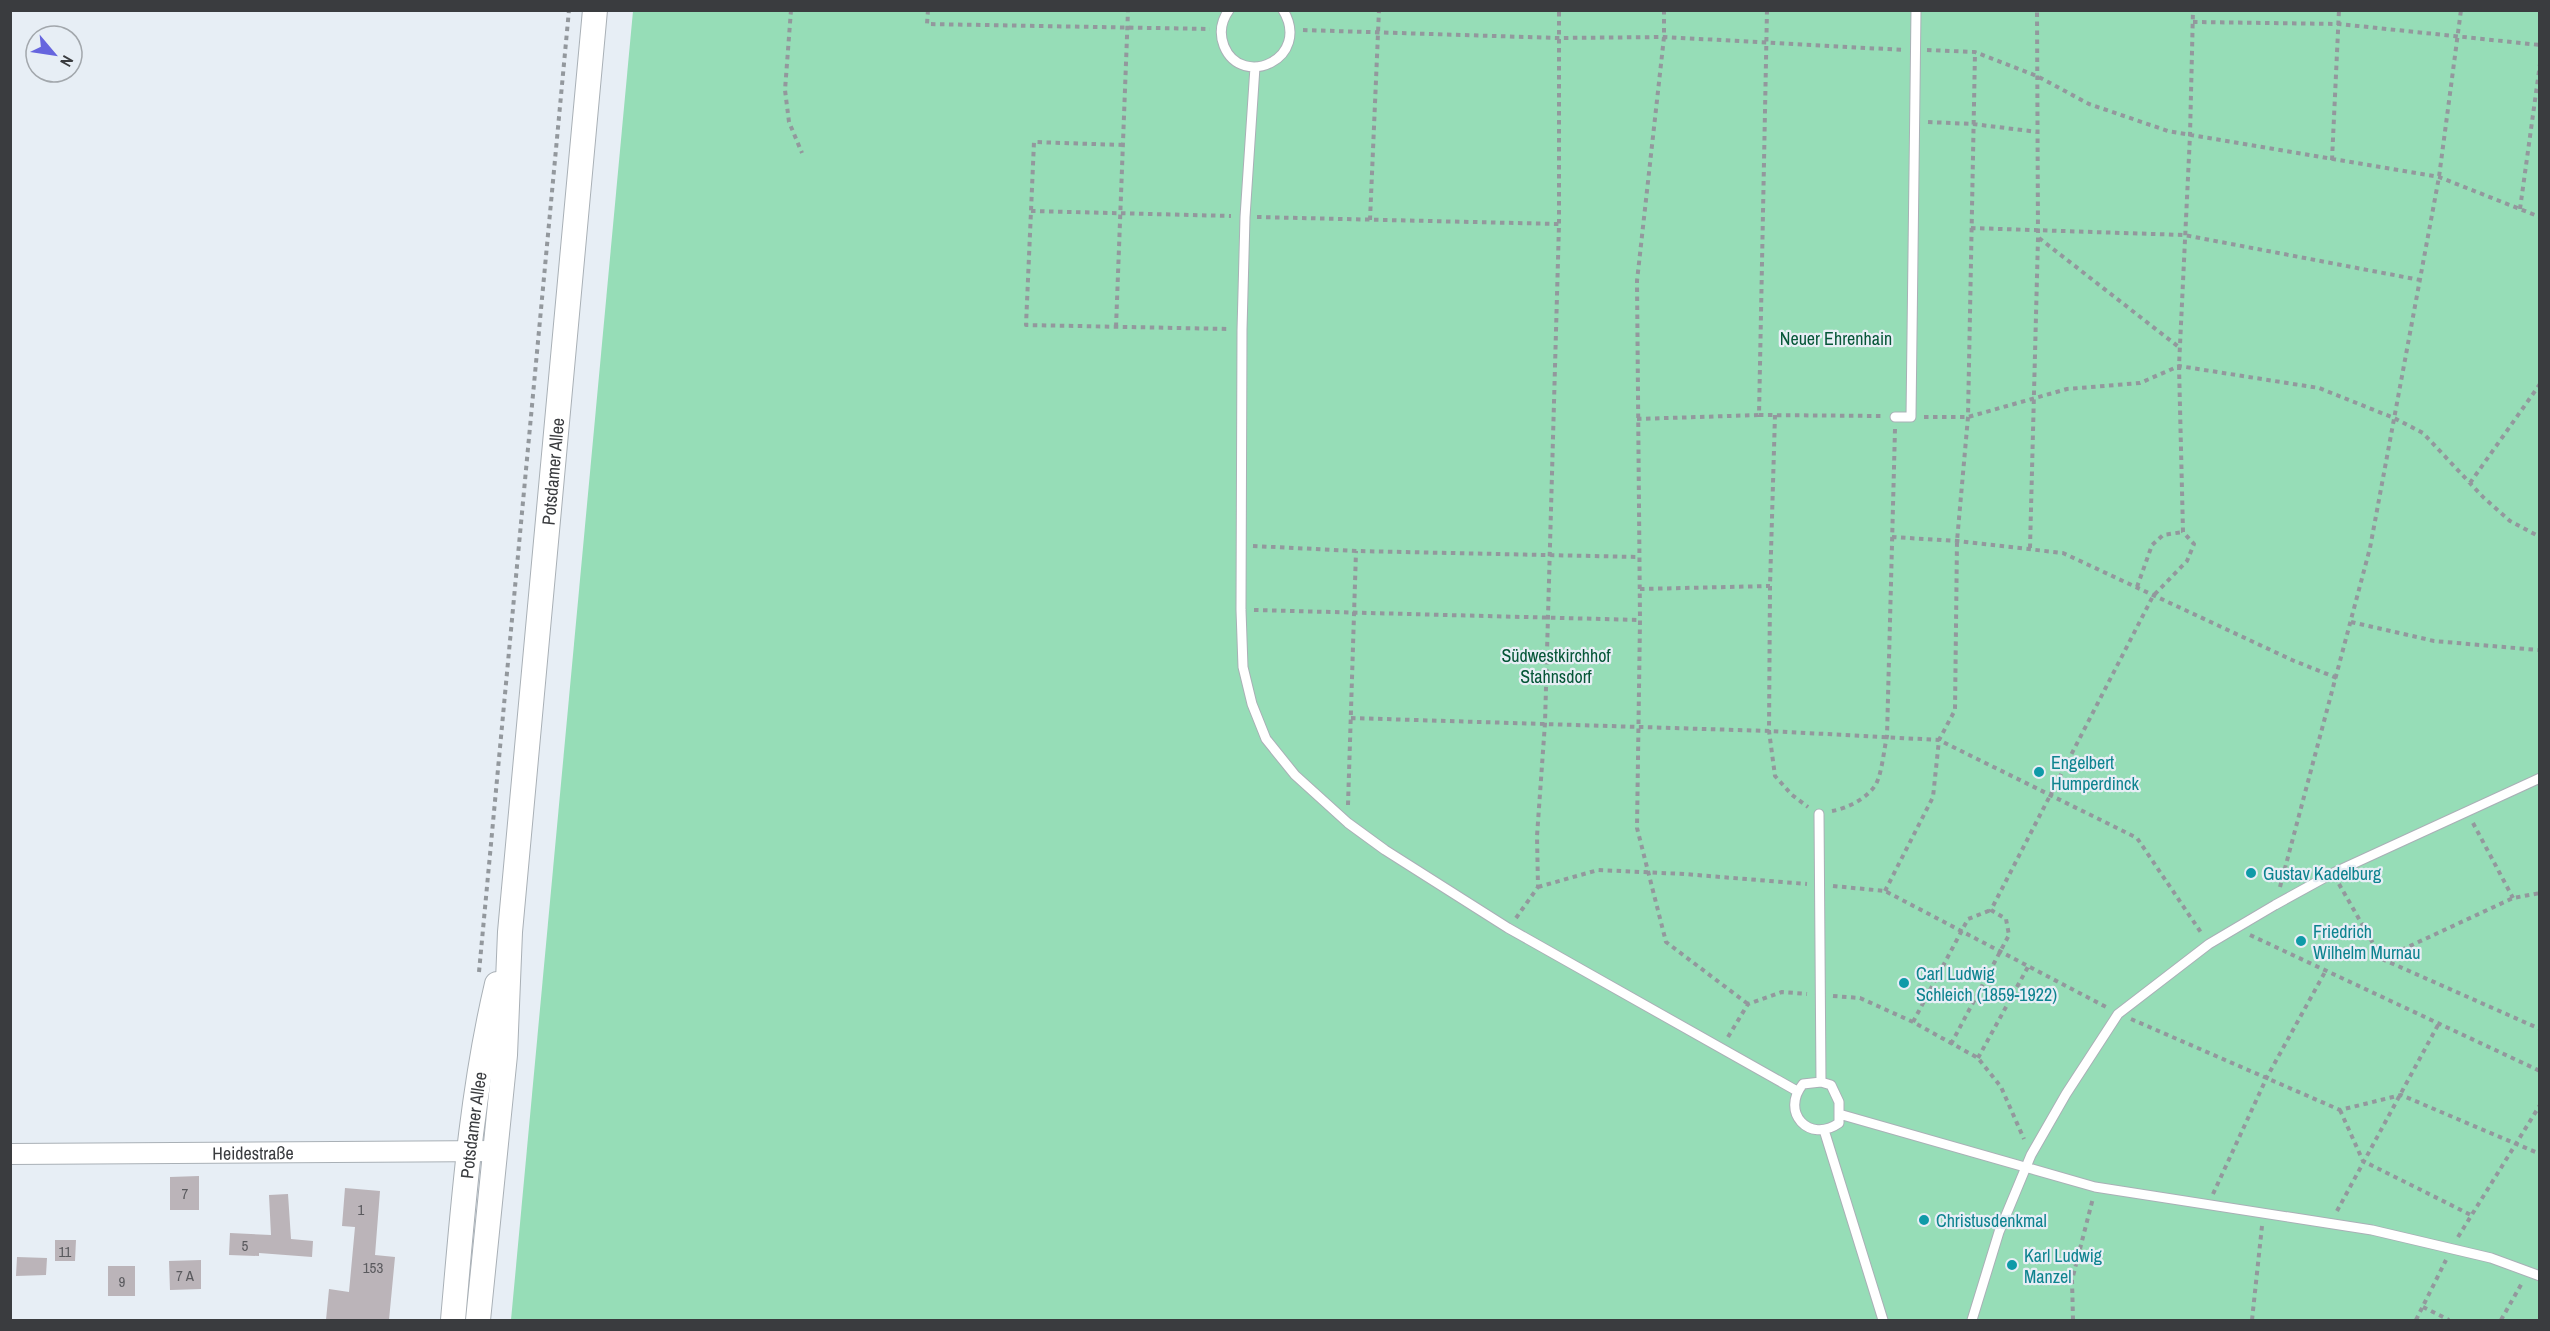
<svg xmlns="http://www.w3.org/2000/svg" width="2550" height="1331" font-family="'Archivo Narrow',sans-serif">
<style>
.green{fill:#96ddb7}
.building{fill:#bbb4b9}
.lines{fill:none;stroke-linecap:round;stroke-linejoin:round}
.service-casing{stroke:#a9b0b6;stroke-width:11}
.minor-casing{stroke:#a9b0b6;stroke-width:22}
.tertiary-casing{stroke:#a9b0b6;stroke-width:26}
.path{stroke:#93989d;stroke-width:4;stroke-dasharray:4.5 4.5;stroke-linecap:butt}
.service{stroke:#fff;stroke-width:9}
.minor{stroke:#fff;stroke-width:20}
.tertiary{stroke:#fff;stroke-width:24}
.culture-dot{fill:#0f9aa8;stroke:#e7eef5;stroke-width:2}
.labels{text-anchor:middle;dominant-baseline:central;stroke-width:4.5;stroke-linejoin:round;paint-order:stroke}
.number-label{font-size:15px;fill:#5a5a5e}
.park-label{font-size:18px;fill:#055637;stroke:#e7eef5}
.street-label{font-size:18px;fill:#3a3c3f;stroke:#e7eef5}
.culture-label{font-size:18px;fill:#0d838f;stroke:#e7eef5;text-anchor:start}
</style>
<rect width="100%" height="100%" fill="#e7eef5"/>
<path class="green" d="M633,11H2539V1320H511Z"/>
<path class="building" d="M199,1176V1210H170V1177Z
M345,1188L380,1191L375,1255L395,1257L389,1320H326L329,1289L349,1292L355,1227L342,1226Z
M288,1194L291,1239L313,1241L312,1257L259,1253V1256L229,1255L230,1233L271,1235L269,1195Z
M55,1240H76L75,1261H55Z
M17,1257L47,1258L46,1275L16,1276Z
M201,1260V1289L170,1290L169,1261Z
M108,1266H135V1296H108Z"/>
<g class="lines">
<defs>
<path id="service" d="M1229,10C1221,21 1219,33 1224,46C1242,90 1312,58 1283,10
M1255,67L1245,217L1242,330L1241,610L1243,667L1252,704L1266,739L1295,775L1348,823L1385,850L1508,928L1797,1091
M1895,417H1911L1916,10
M1819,814L1821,1082
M1821,1082L1831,1085L1839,1102V1123C1809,1144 1780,1112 1803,1084Z
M1839,1114L2095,1187L2372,1230L2491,1258L2540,1276
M1824,1130L1883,1320
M1972,1320L1999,1232L2031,1155L2066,1094L2118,1014L2209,944L2275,905L2333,873L2540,778"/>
<g id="minor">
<path id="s1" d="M10,1154L497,1151"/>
</g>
<g id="tertiary">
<path id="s2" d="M453,1320C463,1208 471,1094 497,984"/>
<path id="s3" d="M478,1320L505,1055L510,932L595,10"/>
</g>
</defs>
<use href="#service" class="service-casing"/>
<use href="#minor" class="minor-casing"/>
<use href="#tertiary" class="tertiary-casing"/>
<path class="path" d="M791,10L785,90L789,122L802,153
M928,10L927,24L1210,29
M1664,10V37L1637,281L1640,620L1637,828L1666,942L1748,1004
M1767,10L1759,415L1882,416
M2193,22L2339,24L2540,45
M1303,30L1558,38L1664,37L1904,50
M1927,50L1975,52L2037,76L2089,104L2168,131L2439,177L2540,217
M1928,122L1973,124L2038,132
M1123,145L1034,142L1026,325L1229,329
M2332,160L2339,10
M2520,209L2540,64
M1031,211L1231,216
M1257,217L1559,224
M1370,220L1379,10
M1971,228L2184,235L2420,280
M2039,238L2180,348
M1116,327L1128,10
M1775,415L1770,586L1769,731L1775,776L1792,795L1808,807
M1924,417H1968L2067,389L2140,383L2179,366L2319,388L2394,418L2423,433L2484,498L2510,521L2540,537
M1637,419L1759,415
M2470,483L2540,384
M1892,537L1957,541L2063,553L2292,660L2337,678
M1253,546L1356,551L1639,557
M2030,548L2038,238L2037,10
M2137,587L2152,545L2163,535L2183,532
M1640,589L1770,586
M1254,610L1640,620
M2351,622L2434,641L2538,650
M1351,718L1769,731L1939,740L2137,838L2202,934
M1348,805L1356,551
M1832,811C1848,808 1868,798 1876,784C1882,773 1884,749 1887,736L1895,429
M2473,823L2513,898
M2339,884L2382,959L2513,898L2540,893
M1833,886L1885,891L2108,1008
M1538,887L1598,870L1684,874L1807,884
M2280,887L2370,548L2439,177L2461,10
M1885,891L1933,797L1939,740L1955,710L1957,541L1968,417L1975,52
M1516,918L1538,887L1537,836L1545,723L1559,224V10
M2250,935L2540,1071
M2382,959L2540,1029
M479,972L569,10
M1833,996L1860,998L1913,1022L1978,1058L2001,1087L2024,1139
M2131,1019L2340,1110L2401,1095L2540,1154
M1913,1022L1968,919L1991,910
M1728,1037L1748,1004L1782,992L1807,994
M1951,1044L2009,935L2006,919L1991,910L2153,596L2187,561L2194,544L2183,532L2179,366L2190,135L2193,10
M1978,1058L2029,965
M2340,1110L2363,1161L2471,1215
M2213,1194L2267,1077L2325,972
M2337,1211L2438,1025
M2458,1237L2540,1105
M2423,1307L2449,1320
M2073,1320L2072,1280L2093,1198
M2252,1320L2262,1226
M2416,1320L2446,1260
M2501,1320L2522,1283"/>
<use href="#service" class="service"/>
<use href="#minor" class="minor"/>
<use href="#tertiary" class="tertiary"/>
</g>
<g class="culture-dot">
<circle cx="2039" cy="772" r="6"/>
<circle cx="2251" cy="873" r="6"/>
<circle cx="2301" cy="941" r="6"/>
<circle cx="1904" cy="983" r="6"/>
<circle cx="1924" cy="1220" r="6"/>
<circle cx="2012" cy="1265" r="6"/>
</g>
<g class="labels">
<g class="number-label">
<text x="185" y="1193">7</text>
<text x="361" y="1209">1</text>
<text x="245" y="1245">5</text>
<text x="65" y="1251">11</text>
<text x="373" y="1267">153</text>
<text x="185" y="1275">7 A</text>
<text x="122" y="1281">9</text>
</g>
<g class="park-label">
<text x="1836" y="338">Neuer Ehrenhain</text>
<text x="1556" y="655">Südwestkirchhof<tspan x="1556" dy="21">Stahnsdorf</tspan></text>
</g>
<g class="street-label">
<text stroke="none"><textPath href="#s3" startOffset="852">Potsdamer Allee</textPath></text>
<text stroke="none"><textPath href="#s2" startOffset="196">Potsdamer Allee</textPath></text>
<text stroke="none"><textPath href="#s1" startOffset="243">Heidestraße</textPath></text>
</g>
<g class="culture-label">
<text x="2051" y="762">Engelbert<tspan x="2051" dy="21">Humperdinck</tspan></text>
<text x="2263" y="873">Gustav Kadelburg</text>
<text x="2313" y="931">Friedrich<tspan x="2313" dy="21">Wilhelm Murnau</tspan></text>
<text x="1916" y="973">Carl Ludwig<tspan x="1916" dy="21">Schleich (1859-1922)</tspan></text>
<text x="1936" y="1220">Christusdenkmal</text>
<text x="2024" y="1255">Karl Ludwig<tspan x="2024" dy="21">Manzel</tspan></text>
</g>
</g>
<rect width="2550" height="1331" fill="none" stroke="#3a3c3f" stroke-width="24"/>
<g transform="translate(54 54) rotate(119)"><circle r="28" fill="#e7eef5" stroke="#a2a7ac" stroke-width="1.5"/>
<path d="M0-4.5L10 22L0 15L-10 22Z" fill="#6665de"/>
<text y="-9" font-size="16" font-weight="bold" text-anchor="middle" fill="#3a3c3f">N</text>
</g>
</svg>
